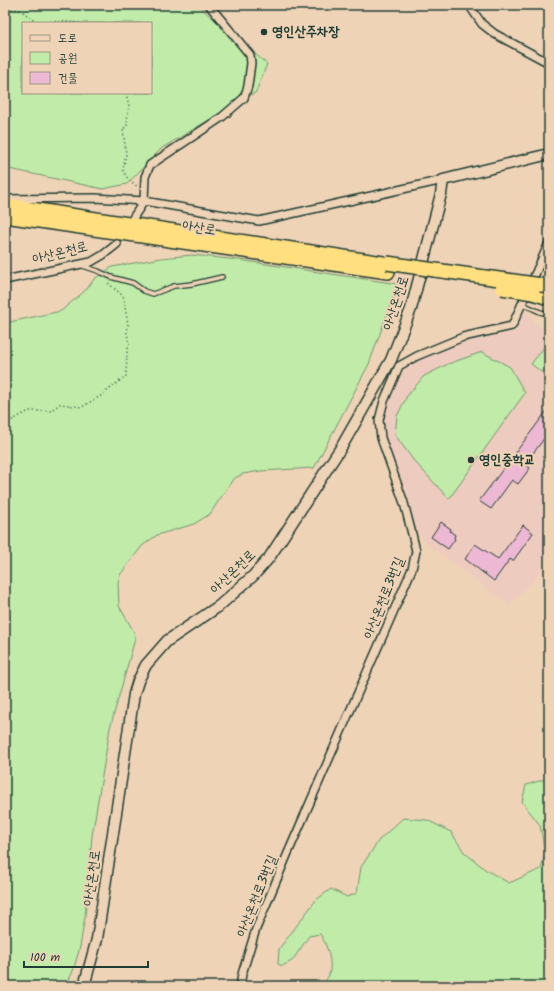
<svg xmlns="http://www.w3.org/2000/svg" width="554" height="991" font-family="Kalam,'Poor Story',sans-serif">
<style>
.built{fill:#eecbbf}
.green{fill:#c0eba8;stroke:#70946e;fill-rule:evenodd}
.building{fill:#edb8d3;stroke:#1f3d34}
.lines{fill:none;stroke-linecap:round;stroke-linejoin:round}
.lane-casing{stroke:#1f3d34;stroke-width:6}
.street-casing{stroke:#1f3d34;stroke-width:10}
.secondary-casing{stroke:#1f3d34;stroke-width:13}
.highway-casing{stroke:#1f3d34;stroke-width:16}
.path{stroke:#1f3d34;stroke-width:1.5;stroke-dasharray:1 3;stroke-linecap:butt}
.lane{stroke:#efd3b6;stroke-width:3.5}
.street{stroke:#efd3b6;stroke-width:7}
.secondary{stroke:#efd3b6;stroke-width:10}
.highway{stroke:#ffdf80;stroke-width:13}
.highway-bridge-casing{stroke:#1f3d34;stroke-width:16;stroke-linecap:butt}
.highway-bridge{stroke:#ffdf80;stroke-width:13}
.poi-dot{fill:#1f3d34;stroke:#efd3b6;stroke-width:1.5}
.labels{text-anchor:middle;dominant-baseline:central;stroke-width:4;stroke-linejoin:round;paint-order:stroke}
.poi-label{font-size:14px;font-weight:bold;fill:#1f3d34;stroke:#efd3b6;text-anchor:start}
.street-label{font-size:14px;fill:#1f3d34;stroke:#efd3b6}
</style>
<rect width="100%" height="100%" fill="#efd3b6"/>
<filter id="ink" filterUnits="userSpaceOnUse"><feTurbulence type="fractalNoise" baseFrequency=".025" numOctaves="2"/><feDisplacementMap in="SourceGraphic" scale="8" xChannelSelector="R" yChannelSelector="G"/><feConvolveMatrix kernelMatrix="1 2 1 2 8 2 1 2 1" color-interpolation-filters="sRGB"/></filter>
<g filter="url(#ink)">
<path class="built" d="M526,309L535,325L549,330V544L545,551L540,573L509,605L426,543L420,536L415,526L403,483L384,438L383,422L385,411L401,373L411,364L427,356L473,339L516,332Z"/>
<path class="green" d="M5,5H200L203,10L267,64L256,92L162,148L127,184L103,189L5,168ZM23,23H151V93H23Z
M192,255L239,260L398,284L369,364L314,468L261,471L243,474L233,479L210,514L194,524L157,535L142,546L120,575L118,583L119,606L134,632L135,639L110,728L92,836L85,916L80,947L73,971L66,986H5V323L61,311L87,289L94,279L112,267L161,258Z
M549,341V378L531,364Z
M482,352L510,367L525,393L449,499L414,461L395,435L397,416L407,396L424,376L448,364Z
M549,778V986H325L323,984C325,981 328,978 329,975C333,963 327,944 320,934L309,936L292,961L282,966L278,964L279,949L316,900L331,889L347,897L357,893L361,867L379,840L403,818L427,820L451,832L464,852L486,870L509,883L541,869L545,853L540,825L522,802L526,785Z"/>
<path class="building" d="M549,408V432L525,464L530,468L518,484L512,480L491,509L479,501Z
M441,522L451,529L450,531L455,535L454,538L455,539L448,549L431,537Z
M523,525L533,533L513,561L510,559L494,581L465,559L475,544L498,559Z"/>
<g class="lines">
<defs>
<path id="lane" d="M83,266L98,271L111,277L133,283L144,291L153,294L174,286L192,284L222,277
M523,304L540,312L549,314"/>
<path id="street" d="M469,5L482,24L495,34L549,63
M5,199L95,198L144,201L259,221L443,180
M133,218L144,201L145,177L150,165L222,117L244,98L248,86L251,63L250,55L209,5
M5,280L91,262L103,255L117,244
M240,986L242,974L256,929L288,853L412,569L416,551L412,534L404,503L381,438L379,420L384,401L399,366L417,356L463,337L512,326L549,243"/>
<path id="secondary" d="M84,986L97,939L134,694L138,681L146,665L167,641L219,606L253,576L269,558L342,446L391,360L411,309L441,194L443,180L549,154"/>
<path id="highway" d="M5,205L383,263
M5,216L388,272
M435,270L506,280
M533,293L549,298"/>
</defs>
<use href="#lane" class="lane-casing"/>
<use href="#street" class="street-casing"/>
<use href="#secondary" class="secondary-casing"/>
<use href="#highway" class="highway-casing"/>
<path class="path" d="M5,14L13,9L20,10L38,23
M51,23L56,21L81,23
M126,93L129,106L127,119V126L123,129L126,154L123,170L128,179L138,187
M5,424L29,411H50L60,404L82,407L102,395L126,376L127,352L129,345L127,333L128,324L123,296L107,282"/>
<use href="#lane" class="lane"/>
<use href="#street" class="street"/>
<use href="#secondary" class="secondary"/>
<use href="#highway" class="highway"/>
<defs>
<path id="highway-bridge" d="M387,263L435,270
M506,280L549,286
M502,288L533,293"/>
</defs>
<use href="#highway-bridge" class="highway-bridge-casing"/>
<use href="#highway-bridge" class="highway-bridge"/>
</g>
</g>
<g class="poi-dot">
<circle cx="264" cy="32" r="4"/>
<circle cx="471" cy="460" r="4"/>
</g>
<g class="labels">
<g class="poi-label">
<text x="272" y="32">영인산주차장</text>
<text x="479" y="460">영인중학교</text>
</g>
<g class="street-label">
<text transform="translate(199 228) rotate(9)">아산로</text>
<text transform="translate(60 253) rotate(-14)">아산온천로</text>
<text transform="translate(396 303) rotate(-72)">아산온천로</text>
<text transform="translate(233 572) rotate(-44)">아산온천로</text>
<text transform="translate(384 598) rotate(-68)">아산온천로3번길</text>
<text transform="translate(92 878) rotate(-82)">아산온천로</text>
<text transform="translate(257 896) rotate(-68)">아산온천로3번길</text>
</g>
</g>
<rect width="554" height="991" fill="none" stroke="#efd3b6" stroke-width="20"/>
<rect x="10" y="10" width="534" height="971" fill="none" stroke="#1f3d34" stroke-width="1.5" filter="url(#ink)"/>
<rect x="22" y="22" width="130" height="72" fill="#efd3b6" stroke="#9c9782"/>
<rect x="30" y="35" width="20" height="6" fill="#efd3b6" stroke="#9c9782"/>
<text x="58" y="42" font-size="12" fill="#1f3d34">도로</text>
<rect x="30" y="52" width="20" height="12" fill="#c0eba8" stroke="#9c9782"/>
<text x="58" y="62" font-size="12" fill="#1f3d34">공원</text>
<rect x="30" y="72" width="20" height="12" fill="#edb8d3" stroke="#9c9782"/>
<text x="58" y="82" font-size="12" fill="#1f3d34">건물</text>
<path d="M24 961v6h124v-6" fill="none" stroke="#1f3d34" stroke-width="2"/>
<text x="30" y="961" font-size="12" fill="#1f3d34" stroke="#efd3b6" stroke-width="3" paint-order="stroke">100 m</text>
</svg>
